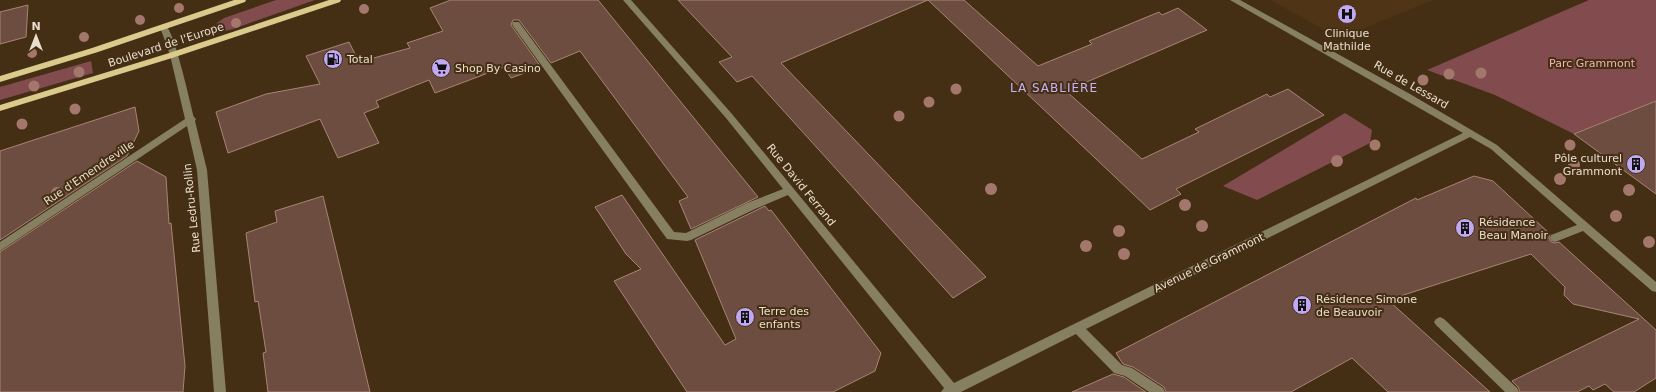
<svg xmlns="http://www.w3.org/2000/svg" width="1656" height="392" font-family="'DejaVu Sans',sans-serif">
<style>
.built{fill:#4f3515}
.green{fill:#824b4e}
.building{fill:#6d4d3f;stroke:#a88476}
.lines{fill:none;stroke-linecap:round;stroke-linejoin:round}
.minor{fill:#867f62;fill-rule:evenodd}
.major{fill:#daca8c;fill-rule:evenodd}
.tree{fill:#a4776c}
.labels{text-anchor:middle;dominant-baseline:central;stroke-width:4;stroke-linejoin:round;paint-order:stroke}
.poi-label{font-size:11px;fill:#ebddce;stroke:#442f15;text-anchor:start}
.street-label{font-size:11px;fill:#ebddce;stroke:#442f15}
.park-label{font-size:11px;fill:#f2b2b3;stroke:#442f15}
.neighbourhood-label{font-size:12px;letter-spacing:1px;fill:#c8b1f7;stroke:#442f15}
</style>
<rect width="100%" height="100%" fill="#442f15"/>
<path class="built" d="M1270,0H1433L1340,38Z"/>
<path class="green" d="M276,0H315L233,29L225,31L216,30L217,23L224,18Z
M1589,0H1656V101L1574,134L1495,95L1427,70Z
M91,61L93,73L0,100V87Z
M1345,113L1372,130L1370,143L1257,200L1223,186Z"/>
<path class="building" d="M451,0H598L758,197L691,229L679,201L688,197L580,51L551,63L519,20H513L511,25L541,67L511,78L504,67L435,93L429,80L376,101L379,107L364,113L379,143L338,158L320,119L228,153L216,112L266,94L320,84L306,56L349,42L359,62L410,48L407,43L443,31L430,8Z
M678,0H964L1038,66L1092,44L1089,41L1159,12L1162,15L1178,8L1207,30L1066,91L1142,159L1199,132L1195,129L1267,94L1270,97L1288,89L1324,115L1176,189L1181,194L1150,210L928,0L781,63L986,277L953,298L752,76L737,82L719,62L732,57Z
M28,5L26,37L0,44V12Z
M1656,101V194L1574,134Z
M135,107L139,131L127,156L0,240V151Z
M137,161L166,177L169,224L171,223L185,366L183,392H0V252Z
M1474,176L1493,181L1550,234L1549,238L1551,242L1555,243L1559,242L1656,330V378L1634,392H1614L1605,384L1593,390L1589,386L1577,392H1520L1518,387L1512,381L1639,319L1573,304L1564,295L1565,287L1531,254L1388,300L1490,392H1388L1352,358L1291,392H1166L1164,387L1133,367L1123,364L1116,353L1416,198L1417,200Z
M622,195L725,345L736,339L695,240L765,206L769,211L771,210L881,353L875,371L833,392H687L614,281L641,269L626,254L595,207Z
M323,196L370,392H268L263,353L266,352L258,301L255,302L246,233L277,222L275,211Z
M1113,374L1124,377L1146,392H1072Z"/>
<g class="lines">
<path class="minor" d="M623,0H631L732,114L954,383L1463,133L1230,0H1240L1410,94L1497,145L1656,282V292L1652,291L1583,231L1555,242L1551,241L1550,238L1551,235L1577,225L1491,149L1470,137L1086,329L1122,365L1132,368L1163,388L1165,392H1149L1125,376L1114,373L1076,334L961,392H941L944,388L788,195L755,209L691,240L687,241L667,239L513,26L512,24L513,22H519L674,232L686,233L747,203L783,189L726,118Z
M164,24C174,27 190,103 194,117L196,119L195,121L207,170L226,392H214L197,170L187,126L0,251V242L185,119L170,55L160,27Z
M1440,317L1444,319L1517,388L1519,392H1505L1436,325L1434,322L1436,319Z"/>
<path class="major" d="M234,0H246L245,2L98,52L0,82V76L92,48Z
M329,0H341L340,2L172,58L0,111V105L166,54Z"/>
</g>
<g class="tree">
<circle cx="179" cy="8" r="5"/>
<circle cx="364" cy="9" r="5"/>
<circle cx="140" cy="20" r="5"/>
<circle cx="236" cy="23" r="5"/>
<circle cx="84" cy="37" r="5"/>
<circle cx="32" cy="53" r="5"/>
<circle cx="79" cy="72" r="5.5"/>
<circle cx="1481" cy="73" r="5.5"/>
<circle cx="1449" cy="74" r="5.5"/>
<circle cx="1423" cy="80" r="5.5"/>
<circle cx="34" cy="86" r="5.5"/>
<circle cx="956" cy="89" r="5.5"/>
<circle cx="929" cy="102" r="5.5"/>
<circle cx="75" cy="109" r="5.5"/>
<circle cx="899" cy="116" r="5.5"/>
<circle cx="22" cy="124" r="5.5"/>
<circle cx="1375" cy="145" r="5.5"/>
<circle cx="1570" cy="145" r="5.5"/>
<circle cx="1337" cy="161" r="6"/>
<circle cx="1574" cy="165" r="6"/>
<circle cx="1560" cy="179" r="6"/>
<circle cx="991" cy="189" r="6"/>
<circle cx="1629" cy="190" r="6"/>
<circle cx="57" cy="193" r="6"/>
<circle cx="1185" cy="205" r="6"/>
<circle cx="1616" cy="216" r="6"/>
<circle cx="1202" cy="226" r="6"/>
<circle cx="1119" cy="231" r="6"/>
<circle cx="1649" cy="242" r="6"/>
<circle cx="1086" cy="246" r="6"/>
<circle cx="1124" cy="254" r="6"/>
</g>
<defs>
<symbol id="hospital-disc" viewBox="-11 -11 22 22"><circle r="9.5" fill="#c1a8f3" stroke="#442f15"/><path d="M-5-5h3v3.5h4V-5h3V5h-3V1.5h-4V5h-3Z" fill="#111"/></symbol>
<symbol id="fuel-disc" viewBox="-11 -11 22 22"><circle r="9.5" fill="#c1a8f3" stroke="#442f15"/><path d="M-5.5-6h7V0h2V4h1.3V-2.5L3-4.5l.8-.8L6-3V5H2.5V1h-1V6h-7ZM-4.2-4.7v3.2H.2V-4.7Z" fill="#111"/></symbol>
<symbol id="supermarket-disc" viewBox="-11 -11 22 22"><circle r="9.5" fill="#c1a8f3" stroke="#442f15"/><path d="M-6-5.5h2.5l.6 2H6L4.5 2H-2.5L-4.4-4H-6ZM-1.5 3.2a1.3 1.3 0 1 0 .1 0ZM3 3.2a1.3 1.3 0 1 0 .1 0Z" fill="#111"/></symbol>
<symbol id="building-disc" viewBox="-11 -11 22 22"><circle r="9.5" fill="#c1a8f3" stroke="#442f15"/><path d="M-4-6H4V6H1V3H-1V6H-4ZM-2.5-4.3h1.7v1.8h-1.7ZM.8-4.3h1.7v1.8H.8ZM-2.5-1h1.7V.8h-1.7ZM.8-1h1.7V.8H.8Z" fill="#111"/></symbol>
</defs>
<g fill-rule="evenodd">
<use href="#hospital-disc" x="1336" y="3" width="22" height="22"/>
<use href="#fuel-disc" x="322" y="48" width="22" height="22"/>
<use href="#supermarket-disc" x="430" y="57" width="22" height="22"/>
<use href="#building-disc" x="1625" y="153" width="22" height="22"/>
<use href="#building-disc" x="1454" y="217" width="22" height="22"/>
<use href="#building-disc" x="1291" y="294" width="22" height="22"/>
<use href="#building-disc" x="734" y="306" width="22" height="22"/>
</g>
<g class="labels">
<g class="poi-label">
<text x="1347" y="33" text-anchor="middle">Clinique<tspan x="1347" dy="13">Mathilde</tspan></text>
<text x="347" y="59">Total</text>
<text x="455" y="68">Shop By Casino</text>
<text x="1622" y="158" text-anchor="end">Pôle culturel<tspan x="1622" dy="13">Grammont</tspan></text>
<text x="1479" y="222">Résidence<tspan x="1479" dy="13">Beau Manoir</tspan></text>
<text x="1316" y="299">Résidence Simone<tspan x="1316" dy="13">de Beauvoir</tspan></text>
<text x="759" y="311">Terre des<tspan x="759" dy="13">enfants</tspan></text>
</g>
<g class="street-label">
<text transform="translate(166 45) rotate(-18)">Boulevard de l'Europe</text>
<text transform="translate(1411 85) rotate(30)">Rue de Lessard</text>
<text transform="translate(89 173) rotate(-34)">Rue d'Emendreville</text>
<text transform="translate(801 185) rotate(51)">Rue David Ferrand</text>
<text transform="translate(192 208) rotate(-96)">Rue Ledru-Rollin</text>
<text transform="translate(1209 263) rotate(-26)">Avenue de Grammont</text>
</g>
<g class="park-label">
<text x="1592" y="63">Parc Grammont</text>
</g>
<g class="neighbourhood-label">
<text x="1054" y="88">LA SABLIÈRE</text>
</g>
</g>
<g transform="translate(36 36)" stroke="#442f15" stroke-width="3" paint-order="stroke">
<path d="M0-3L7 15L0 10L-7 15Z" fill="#ebddce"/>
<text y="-6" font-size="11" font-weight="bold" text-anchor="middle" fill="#ebddce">N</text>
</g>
</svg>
